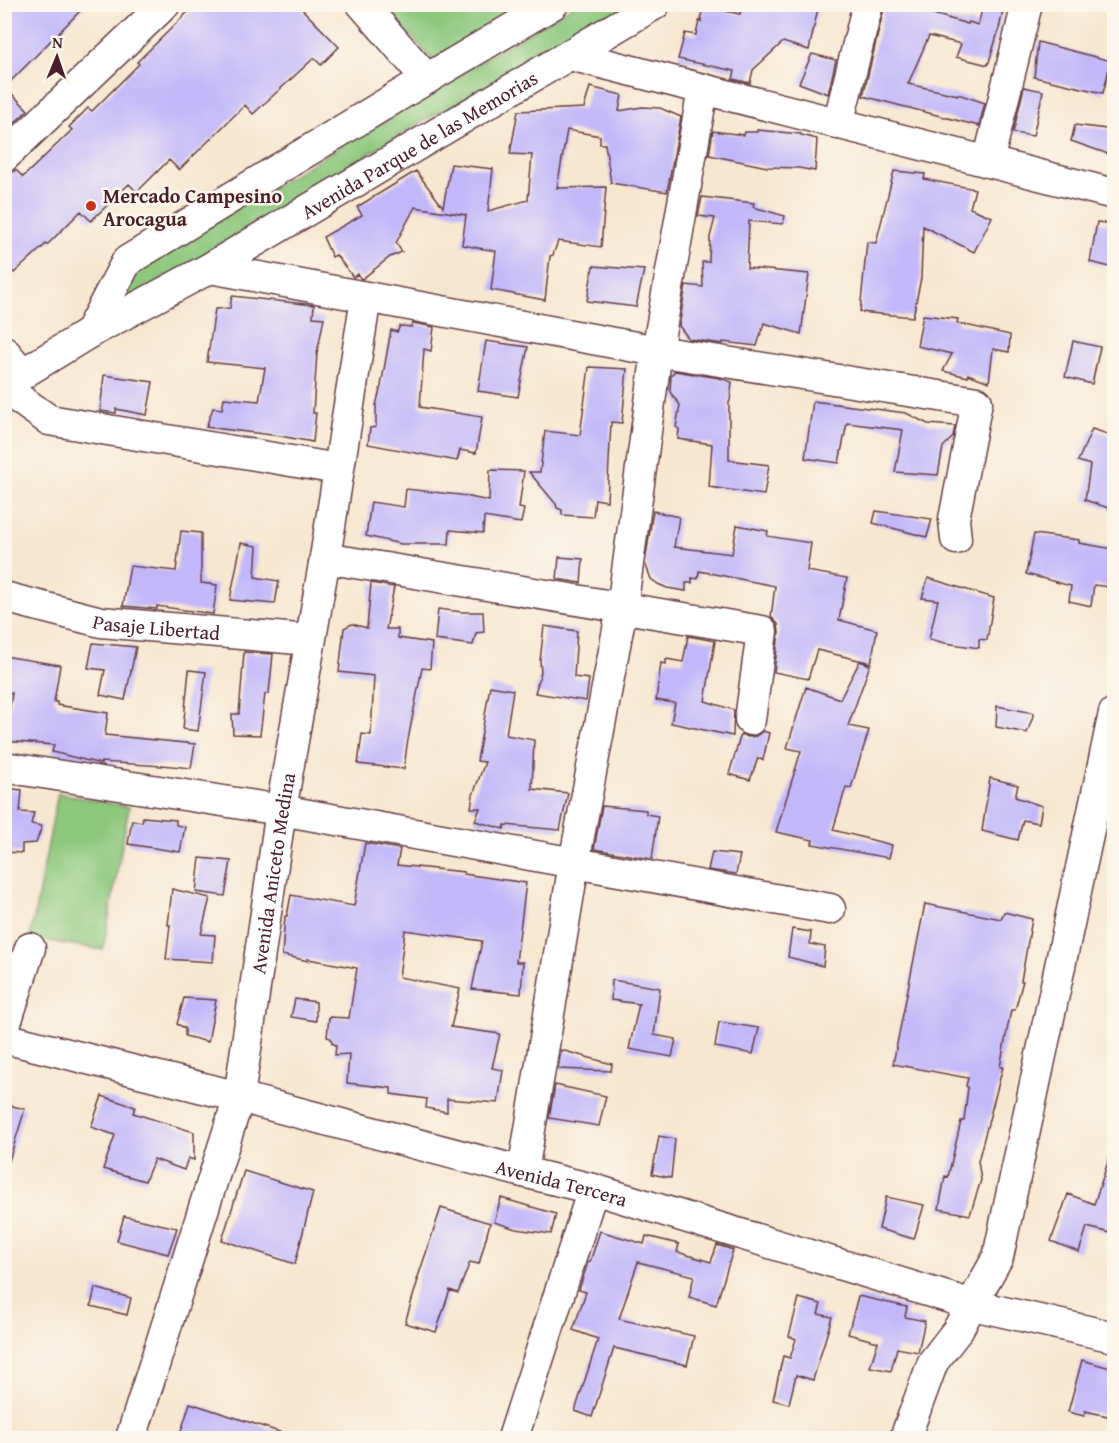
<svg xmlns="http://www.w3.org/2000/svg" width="1119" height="1443" font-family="'Gentium Book Plus',serif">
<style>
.green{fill:#8cc77c;stroke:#6b7354;stroke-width:1.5}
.building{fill:#c2b8f9}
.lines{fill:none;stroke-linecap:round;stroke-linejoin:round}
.minor-casing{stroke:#643d44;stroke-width:33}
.minor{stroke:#fff;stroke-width:30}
.poi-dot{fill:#c8321e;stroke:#fbf7ec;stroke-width:2}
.labels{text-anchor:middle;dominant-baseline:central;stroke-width:5;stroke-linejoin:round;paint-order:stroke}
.street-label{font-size:20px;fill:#4a1f2b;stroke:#fbf7ec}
.poi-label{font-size:20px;font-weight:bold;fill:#4a1f2b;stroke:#fbf7ec;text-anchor:start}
</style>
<rect width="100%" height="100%" fill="#fbf7ec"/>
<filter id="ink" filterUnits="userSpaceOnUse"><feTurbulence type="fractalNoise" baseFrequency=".0167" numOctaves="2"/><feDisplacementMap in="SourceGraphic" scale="12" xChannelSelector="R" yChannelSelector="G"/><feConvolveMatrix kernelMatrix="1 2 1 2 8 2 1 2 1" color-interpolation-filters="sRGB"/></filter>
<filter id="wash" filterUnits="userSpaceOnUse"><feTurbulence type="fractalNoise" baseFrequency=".008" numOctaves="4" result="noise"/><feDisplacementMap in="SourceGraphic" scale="24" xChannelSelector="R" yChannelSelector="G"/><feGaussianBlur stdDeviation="1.35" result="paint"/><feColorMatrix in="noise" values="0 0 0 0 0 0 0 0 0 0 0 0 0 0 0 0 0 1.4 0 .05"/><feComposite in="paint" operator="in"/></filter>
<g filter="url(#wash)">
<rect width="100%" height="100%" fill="#f7e7d0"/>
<path class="green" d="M384,5H527L433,61Z
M574,5H635L591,30L422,122L117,307L139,267L366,131Z
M58,793L129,807L103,950L30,938Z"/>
<g id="blocks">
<path class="building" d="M4,4H87L5,87L28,110L4,133Z
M196,4H297L339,47L321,65L314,58L253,114L245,105L179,170L169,160L137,192L129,184L91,221L81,211L47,245L46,244L14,273L4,263V179L16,170L23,177L72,130L69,127L88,108L92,111L139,64L137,62Z
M742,4H819L809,50L783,42L753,70L750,83L733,79L735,71L678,59L685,33L696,35L699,21L701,22L702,6L740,14Z
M885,4H910L909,7L968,24L969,22L978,25L983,6L1003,10L999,29L988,65L956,57L961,44L929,36L908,84L958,95V94L985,103L979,126L863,96Z
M1038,42L1111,61L1103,93L1034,77Z
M812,54L836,60L828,94L799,83Z
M590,87L622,95L619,111L642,107L660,108L681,117L667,192L611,183L605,144H600V136L567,130L557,188L606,187L601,247L558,241L553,255L550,256L545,300L491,290L496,251L462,245L466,215L415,207L396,243L402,252L390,257L362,279L360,278L358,274L353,277L336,255L332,257L323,237L362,215L357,207L416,171L443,207L451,164L493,169L488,211L528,200L532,155L510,154L518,111L584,108Z
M1024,87L1043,91L1033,136L1013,133Z
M1075,125L1114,130V156L1071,141Z
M757,130L801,134V135L817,139L815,171L799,168L767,167L709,155L713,131L744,135L745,132H757Z
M894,171L925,174L924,179L975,189L970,208L992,217L974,252L923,226L921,278L913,317L860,312L867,242L876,243Z
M702,197L754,203L753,207L785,216L783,224L749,221L747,268L809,274L801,334L764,323L757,346L723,342V344L689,339L679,326L686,285L703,287L702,262H709L710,237L715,218L698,216Z
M1097,222L1114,224V268L1090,262Z
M593,266L644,270L636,307L587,301Z
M232,296L314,305L313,317L324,318L317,353L313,413H316L313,442L280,436L206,427L213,408L222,409L224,398L259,401L265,368L207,362L215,309L230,308Z
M923,315L958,319L957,323L1010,335L1009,352L993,349L989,382L968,374V377L943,371L952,354L917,346Z
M413,323L434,327L431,351L424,349L420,407L482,417L476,453L460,450L457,461L368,444L370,428L376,427V405L381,386L391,330L397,332L400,326L412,327Z
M486,341L528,347L518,397L478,391Z
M1073,341L1100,347L1092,384L1065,377Z
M589,367L627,369L622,423L611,422L607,501L595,499L593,517L562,515V510L557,508L556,504L529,472H540L545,431L580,435Z
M675,371L719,378L732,382L730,401L729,402V460L769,465L764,495L709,487L712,444L678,439L679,429L676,427L680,405L670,392L671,375Z
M104,375L153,382L147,415L116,409V413L100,411Z
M813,401L906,413L928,424L955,426L953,437L943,447L938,475L895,472L903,430L847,423L839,463L805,458Z
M1092,429L1114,436V510L1085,500L1090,465L1078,461Z
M490,470L524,471L519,508L524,509L521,523L484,517L483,533L450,530L449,544H401L366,536L371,502L404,507L406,489L460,495L489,501Z
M653,511L679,517L674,547L732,554L737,525L768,531L767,536L811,543L807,571L847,578L839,620L877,630L871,663L817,650L808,679L774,672L779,633L778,624L771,617L775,586L699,571L698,579L692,578V583H686V591L667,588L658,584L651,579L645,563Z
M876,511L932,519L927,537L873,523Z
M181,531L201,533V583L217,585L213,614L157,606V609L123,606L130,566L176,571Z
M1034,534L1079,540V543L1114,549L1109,587L1094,585L1091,606L1069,601L1071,586L1026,574Z
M241,543L257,546L255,577L279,581L275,604L230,600Z
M559,557L583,559L581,583L557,579Z
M928,578L994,598L987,640L979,639V648L945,643L929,639L938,600L922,598Z
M371,583L394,587L386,629H398V638L432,643L430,669L422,668L407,745L404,769L358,764L362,734L371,735L374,676L339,672L344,628L352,624L367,628Z
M438,609L462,612H483L484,632L476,633L473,645L435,640Z
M544,626L577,631L574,677L589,679L586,701L535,693L541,672L540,661Z
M688,636L715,641L705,701L734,710L733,736L671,723L675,703L656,700L661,663L666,664V659L683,662Z
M93,643L136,647L125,700L100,695L105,670L88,668Z
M244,652L273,654L269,693L265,694L260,735L233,734L232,714H239Z
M4,656L60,665L54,702H57V705L108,713L105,735L195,744L191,768L162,765V766L101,762V764L52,752L54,745L5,741L12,693L4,692Z
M860,661L870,665L848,726L869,730L851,788L846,787L833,830L892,845L889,858L812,844L813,840L776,832L801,751L787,748L806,687L840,699Z
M189,670L206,672L198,731L183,729Z
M490,686L513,690L506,735L534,740L532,789L568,793L560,830L505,825L504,829L475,821L480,808H471L473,795L485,762L477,761Z
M997,706L1034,713L1027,733L996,727Z
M763,731L769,733L763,760L758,758L750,780L729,774L741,734L748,737L756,736Z
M990,778L1018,785L1015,797L1042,806L1039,823L1023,820L1018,840L982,831Z
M4,788L22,790L20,812L34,813L31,824L42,826L36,843L22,844V853L6,852Z
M602,806L646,810V814L658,816L652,859L594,849Z
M143,817L176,820V825L185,827L180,852L128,844L132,820L142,822Z
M365,843L400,849L397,865L464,872V874L526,883L516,962H523L521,994L472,989L482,941L405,930L399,977L460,989L451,1027L500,1034L492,1068L503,1070L498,1103L447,1099V1112L426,1108L427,1099L391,1094V1088L347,1083L349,1054L335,1055L336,1045L332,1043L331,1038L327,1037L329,1017L349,1018L357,968L308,959V961L282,955L285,916H287L291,895L354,906Z
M712,852L740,855L736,874L708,870Z
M200,858L231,861L225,896L196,892Z
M172,889L210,898L201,934L215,935L213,962L166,959L170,925H168Z
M925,904L1001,919L1004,912L1032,919L1021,981H1023L1015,1010H1011L1000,1067H1003L978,1161L981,1180L970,1215L939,1209L945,1176L948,1177L961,1121H964L968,1087L966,1086L968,1078L893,1064Z
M792,929L811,932L810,944L825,947L823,966L788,957Z
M612,980L660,988L654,1035L676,1039L672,1057L629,1049L639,1004L611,1000Z
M184,998L216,1000L208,1042L185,1036V1028L177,1024Z
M295,999L316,1002V1021L291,1017Z
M719,1022L759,1028L753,1054L715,1047Z
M561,1050L612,1064L611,1071L558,1069Z
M555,1085L606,1096L599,1126L549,1118Z
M102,1096L135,1107L133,1113L194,1132V1160L188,1158L184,1170L154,1159L145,1181L103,1169L115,1135L91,1127Z
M4,1104L25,1109L9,1161L4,1160Z
M659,1136L675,1139L671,1178L652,1174Z
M1111,1153H1114V1234L1087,1227L1079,1252L1051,1241L1068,1194L1094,1204Z
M244,1171L313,1192L295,1264L222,1240Z
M886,1197L924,1205L914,1239L879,1229Z
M501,1198L556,1214L551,1234L516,1229L494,1222Z
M441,1208L490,1223L479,1264L470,1262L458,1293L450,1290L436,1332L405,1323L418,1280H417Z
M124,1216L177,1228L168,1254L117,1241Z
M600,1231L644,1244L646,1236L679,1244L677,1252L711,1262L717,1245L733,1250L716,1305L689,1297L694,1276L638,1262L619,1319L694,1336L687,1365L614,1348L592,1417L575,1411L598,1339L573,1330L586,1292L579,1290L588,1262H590Z
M95,1288L131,1298L127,1315L91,1306Z
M858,1296L907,1307L905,1317L925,1321L918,1352L897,1348L891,1371L870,1367L878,1342L848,1334Z
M799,1298L821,1304L818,1314L832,1317L813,1380L796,1375L789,1404L773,1400L783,1356L790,1358L796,1339L789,1336Z
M1082,1360L1114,1369V1408L1112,1417L1085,1411L1084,1416L1068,1412Z
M190,1403L289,1435L288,1438H179Z"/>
</g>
</g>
<g filter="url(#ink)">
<use href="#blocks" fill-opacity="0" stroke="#643d44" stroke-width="1.5"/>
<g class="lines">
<defs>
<g id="minor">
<path d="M362,4L427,79"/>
<path d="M570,55L1114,194"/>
<path d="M838,124L868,4"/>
<path d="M4,157L165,4"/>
<path d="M988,162L1027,4"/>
<path d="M210,268L657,351L977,402L954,519L956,539"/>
<path d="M89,333L127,261L413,87L553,4"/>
<path d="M4,351L23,374"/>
<path id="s1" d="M4,385L89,333L210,268L655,4"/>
<path d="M4,388L49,420L338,469"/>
<path d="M325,558L762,631L750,720"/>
<path id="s2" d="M4,597L101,622L310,640"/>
<path d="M4,767L281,810L830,909"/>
<path d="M4,1029L30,948"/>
<path id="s3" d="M4,1038L239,1097L523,1172L593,1189L973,1305L1114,1337"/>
<path d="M523,1172L574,863L622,608L657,351L703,89"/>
<path id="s4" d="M131,1438L239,1097L281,810L325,558L366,297"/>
<path d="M513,1438L593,1189"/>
<path d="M905,1438L933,1362L957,1331L998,1257L1114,713"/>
</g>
</defs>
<use href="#minor" class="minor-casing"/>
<use href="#minor" class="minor"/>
</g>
</g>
<circle class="poi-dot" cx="91" cy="206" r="6"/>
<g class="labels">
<g class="street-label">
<text stroke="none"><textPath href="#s1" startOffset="480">Avenida Parque de las Memorias</textPath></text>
<text stroke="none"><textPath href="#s2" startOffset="156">Pasaje Libertad</textPath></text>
<text stroke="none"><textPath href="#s4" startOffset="584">Avenida Aniceto Medina</textPath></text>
<text stroke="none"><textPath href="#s3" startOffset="576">Avenida Tercera</textPath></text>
</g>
<g class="poi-label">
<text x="103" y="195">Mercado Campesino<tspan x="103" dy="23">Arocagua</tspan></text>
</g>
</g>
<rect width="1119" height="1443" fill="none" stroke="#fbf7ec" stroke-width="24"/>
<g transform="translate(57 57) rotate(2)" stroke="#fbf7ec" stroke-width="4.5" paint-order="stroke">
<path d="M0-4.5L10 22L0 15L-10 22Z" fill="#4a1f2b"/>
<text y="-9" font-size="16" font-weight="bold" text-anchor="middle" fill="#4a1f2b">N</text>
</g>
</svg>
